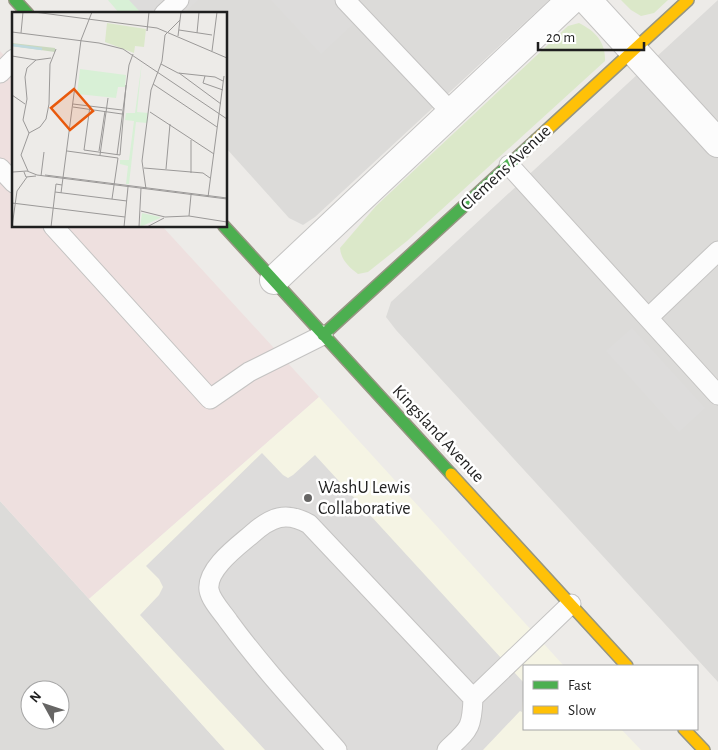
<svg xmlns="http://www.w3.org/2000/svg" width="718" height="750" font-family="'Alegreya Sans',sans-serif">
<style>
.residential{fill:#dcdbd9;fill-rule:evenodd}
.commercial{fill:#eee0df}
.education{fill:#f5f4e4}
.grass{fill:#dbe8c9}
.park{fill:#d8f0d6}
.parking{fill:#dddcdb}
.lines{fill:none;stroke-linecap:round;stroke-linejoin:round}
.lane-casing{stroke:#c4c3c2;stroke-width:21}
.street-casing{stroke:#c4c3c2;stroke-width:30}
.fast-casing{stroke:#959581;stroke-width:14}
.slow-casing{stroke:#959581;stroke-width:14}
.lane{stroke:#fcfcfc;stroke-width:19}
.street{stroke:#fcfcfc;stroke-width:28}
.fast{stroke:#4caf50;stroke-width:11}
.slow{stroke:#ffc107;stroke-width:11}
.poi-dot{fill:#676665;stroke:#fff;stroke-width:2}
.labels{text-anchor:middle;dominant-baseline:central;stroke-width:5;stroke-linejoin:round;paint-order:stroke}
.street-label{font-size:18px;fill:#1f1f1f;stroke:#fff}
.poi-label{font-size:18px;fill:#1f1f1f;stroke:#fff;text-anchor:start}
.inset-river{fill:none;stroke:#bed9de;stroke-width:2.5}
.inset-road{fill:none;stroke:#9b9998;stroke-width:1}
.view{fill:#e8590c;fill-opacity:0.15;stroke:#e8590c;stroke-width:2.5}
.inset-edge{fill:none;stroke:#1f1f1f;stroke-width:2.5}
</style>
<rect width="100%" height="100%" fill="#edebe8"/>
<path class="residential" d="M170,0H549L315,217L303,225L289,218L226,148V14H156Z
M718,0V682L396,330L386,317L391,302Z
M0,501L89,599L225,750H0ZM30,690H60V720H30Z"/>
<path class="commercial" d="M0,51L14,66V226H162L319,397L89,599L0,501Z"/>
<path class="education" d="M319,397L564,666H524V729H621L641,750H225L89,599Z"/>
<path class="grass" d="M621,0H668L654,13L641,16L631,10Z
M579,23C595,31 606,42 605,61L407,241L368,272L358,274C349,267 341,260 340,248L376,206L568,26Z"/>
<path class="park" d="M108,0H170L155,14H120Z"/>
<path class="parking" d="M129,0H198L183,14H142Z
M271,0H357L367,11L321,54Z
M632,328L705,408L679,432L606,351Z
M262,453L283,475L288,478L293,475L315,455L524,683L522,712L520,711L483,750H265L140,615L159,595L163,587L159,579L146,566Z"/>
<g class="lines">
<defs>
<path id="lane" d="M345,0L452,113
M164,14L179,0
M0,73L14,59
M509,165L718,395
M0,168L14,183
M53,226L210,399L249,372L323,335
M648,318L718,251
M337,750C300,708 262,667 229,622C223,613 211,601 209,590C206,569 238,546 252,534C271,517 286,511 309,524L473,698
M447,750C469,729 472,729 473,698L571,604"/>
<path id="street" d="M587,0L718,143
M274,280L571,0"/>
<path id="fast" d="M15,0L28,14
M224,226L451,474
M323,335L536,140"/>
<path id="slow" d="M536,140L688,0
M451,474L627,666
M684,729L704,750"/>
</defs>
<use href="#lane" class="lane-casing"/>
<use href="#street" class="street-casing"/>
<use href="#fast" class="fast-casing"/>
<use href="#slow" class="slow-casing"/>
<use href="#lane" class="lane"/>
<use href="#street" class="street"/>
<use href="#fast" class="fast"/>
<use href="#slow" class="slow"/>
</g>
<circle class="poi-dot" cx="308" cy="498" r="5"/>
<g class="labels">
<g class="street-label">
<text transform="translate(506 168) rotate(-43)">Clemens Avenue</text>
<text transform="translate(438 434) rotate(47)">Kingsland Avenue</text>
</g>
<g class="poi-label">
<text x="318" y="488">WashU Lewis<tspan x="318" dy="21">Collaborative</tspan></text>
</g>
</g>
<g transform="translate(12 12)">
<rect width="215" height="215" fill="#edebe8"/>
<path d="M95,11L134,17L132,35L123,34L122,41L93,30Z" fill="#dbe8c9"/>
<path d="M0,31L43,36V40L0,34Z" fill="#cad9bf"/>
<path d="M130,49L125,100L136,101L135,111L124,110L117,172H114L116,154L108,152V148H117L122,109L113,108L114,101H123ZM68,57L114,63L113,75H106L104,86L65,82ZM130,201L148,205V206L128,215Z" fill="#d8f0d6"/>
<path class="inset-river" d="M0,33L30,37"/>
<path class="inset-road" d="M22,0L145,16L215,46M167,18L200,23M135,19L137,0M0,20L87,31L111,37L215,107M9,21L11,0M185,21L187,0M166,24L169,0M200,39L205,0M0,44L24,48L39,46M149,52L166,61L203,65L211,69M167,61L209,92M193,64L191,71L211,78M141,72L205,115M0,83L13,92M61,92L110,98M78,94L72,138L108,143L114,73M61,95L110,102M138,100L202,142M17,121L28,115L34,107L37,92L38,52L44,37M17,121L11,108L15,87L13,65L15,56L24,48M55,139L106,146L100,187M87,139L93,99M88,143L96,86M105,143L117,53L121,42M132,156L191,161L198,166M154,157L158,112M16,159L9,143L17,121M1,160L15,159L25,163L215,187M12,160L14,165L24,164M179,161V128M33,163L215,186M29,164L32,140M134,177L130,149L139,78L150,49L153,23L168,8M43,180L115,189M49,181L69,28L80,0M196,185L212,64M0,191L113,205M129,199L153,205L177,204L215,210M177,204L179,183M0,215L5,179L15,165M39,215L44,172L50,173M112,215L116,175M127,215L129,176M135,215L152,206"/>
<path class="view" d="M62,77L81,99L58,118L39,96Z"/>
<rect width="215" height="215" class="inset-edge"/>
</g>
<rect x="523" y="665" width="175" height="65" fill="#ffffff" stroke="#a5a5a5"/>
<rect x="533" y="681" width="25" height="8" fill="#4caf50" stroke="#a5a5a5"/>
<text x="568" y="690" font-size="15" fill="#1f1f1f">Fast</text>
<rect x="533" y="706" width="25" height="8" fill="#ffc107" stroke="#a5a5a5"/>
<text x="568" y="715" font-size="15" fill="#1f1f1f">Slow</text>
<g transform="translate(45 705) rotate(310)"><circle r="24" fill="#ffffff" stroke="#a5a5a5"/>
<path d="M0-4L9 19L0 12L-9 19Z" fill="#676665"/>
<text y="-8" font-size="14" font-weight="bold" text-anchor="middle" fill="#1f1f1f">N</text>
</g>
<path d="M538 42v8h106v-8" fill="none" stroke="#1f1f1f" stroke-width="2.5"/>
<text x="546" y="42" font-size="15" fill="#1f1f1f" stroke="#ffffff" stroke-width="4" paint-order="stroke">20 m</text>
</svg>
